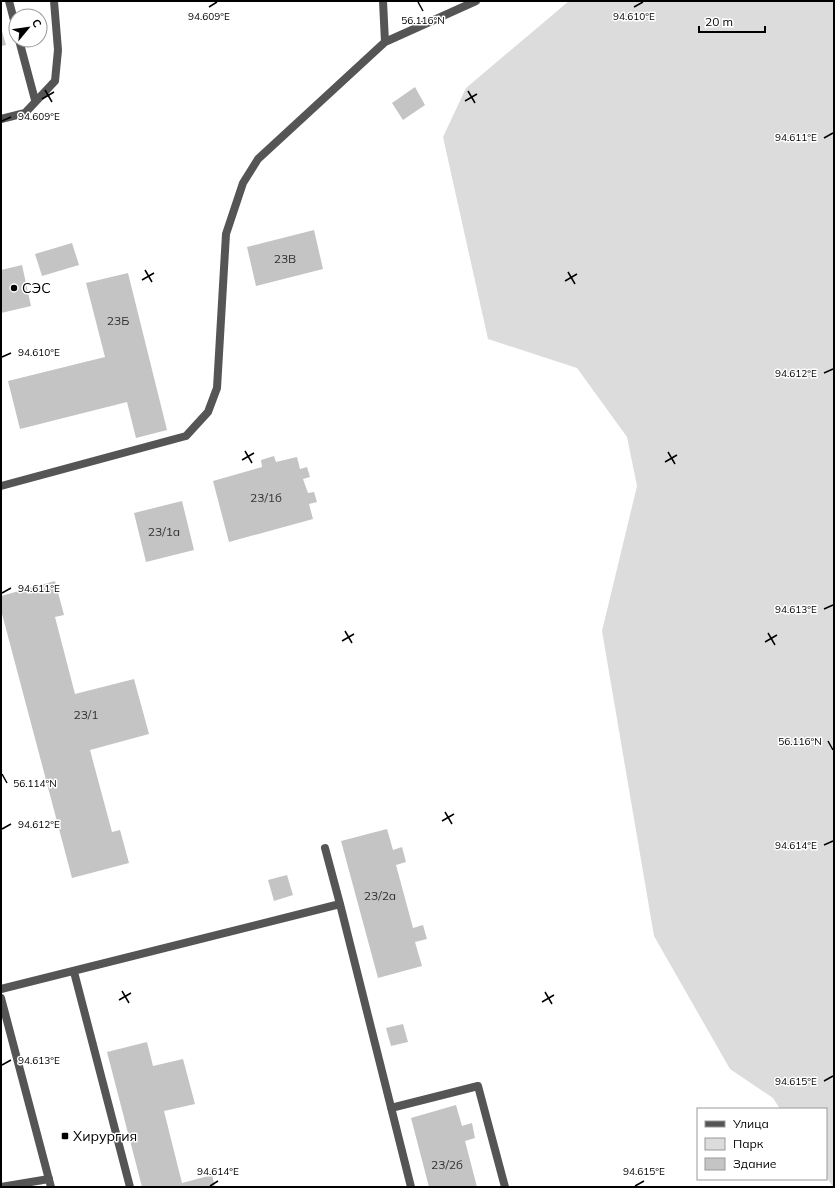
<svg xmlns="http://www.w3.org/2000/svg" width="835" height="1188" font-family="Mulish,sans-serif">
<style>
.green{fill:#dcdcdc}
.building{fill:#c4c4c4}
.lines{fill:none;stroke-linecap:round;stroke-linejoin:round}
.service{stroke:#555;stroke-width:8}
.tertiary{stroke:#555;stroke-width:8}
.ticks{fill:none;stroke:#000;stroke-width:1.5}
.poi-dot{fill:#000;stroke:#fff;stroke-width:1.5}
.labels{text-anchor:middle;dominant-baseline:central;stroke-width:3;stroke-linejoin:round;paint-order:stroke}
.number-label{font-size:12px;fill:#313131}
.poi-label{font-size:14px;fill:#000;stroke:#fff;text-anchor:start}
.ticks-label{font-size:10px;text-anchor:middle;fill:#000;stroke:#fff;stroke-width:3;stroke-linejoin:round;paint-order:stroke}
</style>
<rect width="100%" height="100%" fill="#fff"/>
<path class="green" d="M569,1H834V1187H830L832,1185L826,1177V1109H780L773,1098L730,1069L654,936L602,631L637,486L627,437L577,368L488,339L443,137L466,88Z"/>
<path class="building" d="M1,28L6,45L1,46Z
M415,87L425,105L403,120L392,103Z
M314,230L323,269L256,286L247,247Z
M72,243L79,265L42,276L35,254Z
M22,265L31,306L1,313V270Z
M128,273L167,430L136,438L127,402L20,429L8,381L105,357L86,283Z
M274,456L276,462L297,457L300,469L307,467L310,477L303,479L308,493L314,492L317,502L309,504L313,519L229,542L213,481L262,467L261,460Z
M182,501L194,550L146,562L134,513Z
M55,581L64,615L55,617L75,694L134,679L149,734L90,750L112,832L120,830L129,863L72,878L1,610V596Z
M387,829L393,850L402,847L406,862L396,865L413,928L423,925L427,939L415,942L422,966L378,978L341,841Z
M287,875L293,895L274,901L268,880Z
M403,1024L408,1042L391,1046L386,1028Z
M147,1042L153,1066L183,1059L195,1104L164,1111L182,1183L212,1175L215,1187H142L107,1052Z
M456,1105L462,1126L472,1123L475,1138L465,1141L477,1187H429L411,1118Z"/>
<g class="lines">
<path class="service" d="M9,1L16,28
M383,1L385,42
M19,40L35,100
M1,119L25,113L55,81L58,50L54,1
M1,486L186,436L208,412L217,388L226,234L243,183L258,159L385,42L476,1
M325,848L340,904
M74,972L130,1187
M1,989L340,904L411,1187
M391,1108L478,1086L505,1187
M1,1187L49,1179"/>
<path class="tertiary" d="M1,998L51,1187"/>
</g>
<path class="ticks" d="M418,2L423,11M209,7L217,2M634,7L643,2M45,90L52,102M468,91L475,103M42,99L54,92M465,101L477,94M2,121L11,117M824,138L833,133M145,270L152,282M568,272L575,284M142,280L154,273M565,281L577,274M2,357L11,353M824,373L833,369M245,451L252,463M668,452L675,464M242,460L254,453M665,462L677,455M2,593L11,588M824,609L833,605M345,631L352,643M768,633L775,645M342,641L354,634M765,642L777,635M828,741L833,750M2,774L7,783M445,812L452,824M442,821L454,814M2,829L11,824M824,845L833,841M122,991L129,1003M545,992L552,1004M119,1000L131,993M542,1002L554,995M2,1065L11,1060M824,1081L833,1076M210,1186L218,1181M635,1186L644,1181"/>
<g class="poi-dot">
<circle cx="14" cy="288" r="4"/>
<rect x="61" y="1132" width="8" height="8" rx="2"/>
</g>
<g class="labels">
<g class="number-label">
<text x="285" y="258">23В</text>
<text x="118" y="320">23Б</text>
<text x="266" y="497">23/1б</text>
<text x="164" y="531">23/1а</text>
<text x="86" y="714">23/1</text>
<text x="380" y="895">23/2а</text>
<text x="447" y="1164">23/2б</text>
</g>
<g class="poi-label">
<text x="22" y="288">СЭС</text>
<text x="73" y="1136">Хирургия</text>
</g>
</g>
<g class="ticks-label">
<text x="209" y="20">94.609°E</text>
<text x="634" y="20">94.610°E</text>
<text x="423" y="24">56.116°N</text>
<text x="39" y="120">94.609°E</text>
<text x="796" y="141">94.611°E</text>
<text x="39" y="356">94.610°E</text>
<text x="796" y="377">94.612°E</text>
<text x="39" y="592">94.611°E</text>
<text x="796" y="613">94.613°E</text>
<text x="800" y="745">56.116°N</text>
<text x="35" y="787">56.114°N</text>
<text x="39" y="828">94.612°E</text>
<text x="796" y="849">94.614°E</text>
<text x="39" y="1064">94.613°E</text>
<text x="796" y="1085">94.615°E</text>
<text x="218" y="1175">94.614°E</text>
<text x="644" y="1175">94.615°E</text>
</g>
<rect width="835" height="1188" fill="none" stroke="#000000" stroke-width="4"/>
<rect x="697" y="1108" width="130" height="72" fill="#ffffff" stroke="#999999"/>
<rect x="705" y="1121" width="20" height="6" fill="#555555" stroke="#999999"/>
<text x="733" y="1128" font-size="12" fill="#000000">Улица</text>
<rect x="705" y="1138" width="20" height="12" fill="#dcdcdc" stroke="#999999"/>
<text x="733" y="1148" font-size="12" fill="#000000">Парк</text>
<rect x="705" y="1158" width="20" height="12" fill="#c4c4c4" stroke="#999999"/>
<text x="733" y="1168" font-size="12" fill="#000000">Здание</text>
<g transform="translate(28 28) rotate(61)"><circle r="19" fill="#ffffff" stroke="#999999"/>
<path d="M0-3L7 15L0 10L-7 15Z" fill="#000000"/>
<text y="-6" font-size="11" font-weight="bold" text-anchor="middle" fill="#000000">С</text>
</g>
<path d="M699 26v6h66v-6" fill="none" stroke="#000000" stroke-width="2"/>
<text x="705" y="26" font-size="12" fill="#000000" stroke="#ffffff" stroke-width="3" paint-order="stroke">20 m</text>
</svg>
